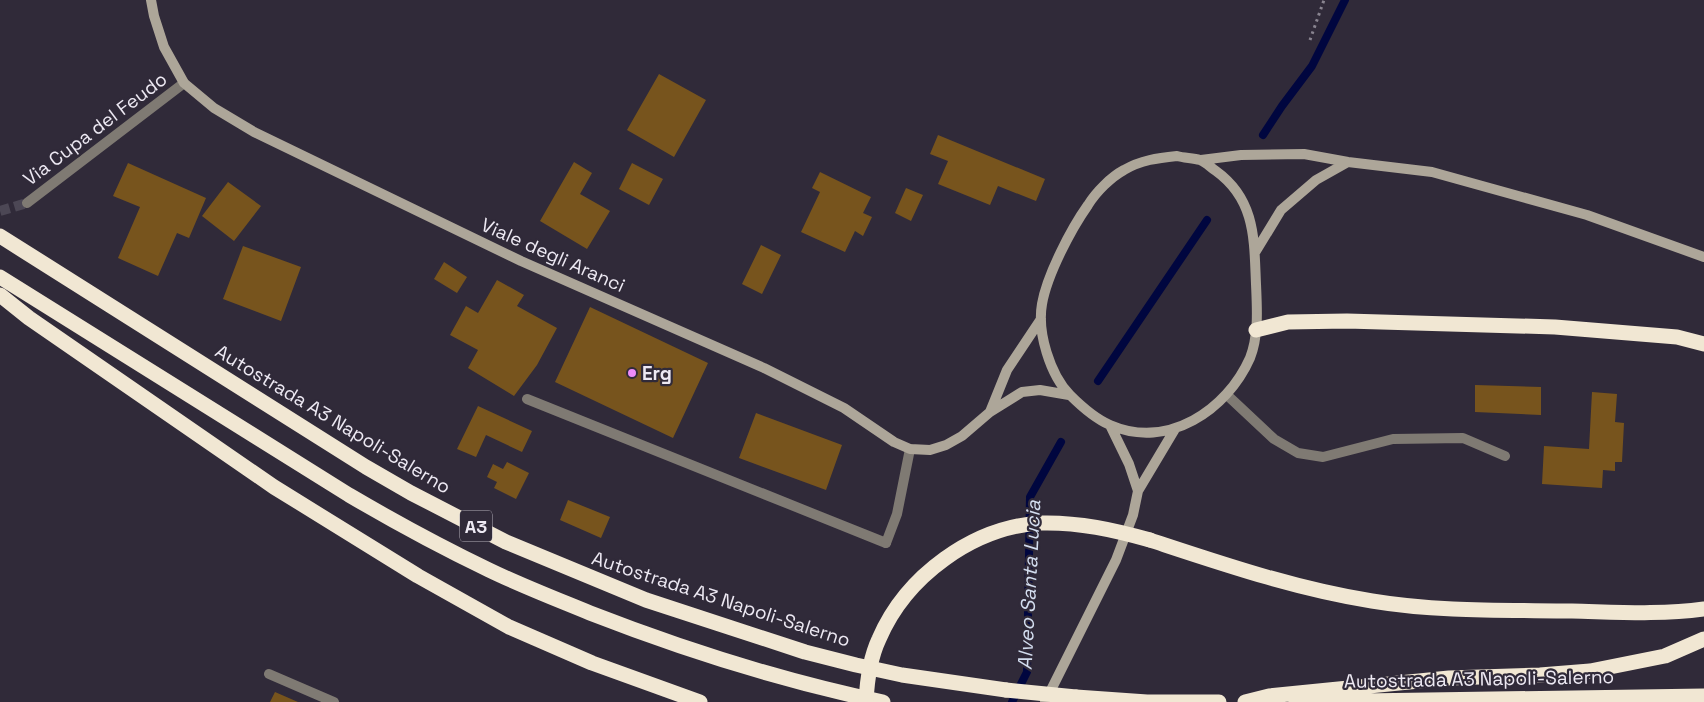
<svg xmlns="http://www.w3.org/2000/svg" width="1704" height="702" font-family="'Space Grotesk',sans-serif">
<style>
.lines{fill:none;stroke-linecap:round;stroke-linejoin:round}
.stream{stroke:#00063f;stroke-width:8}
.building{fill:#77541d}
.minor-tunnel{stroke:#4c4755;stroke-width:10;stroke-dasharray:10 5;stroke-linecap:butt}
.path{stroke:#898490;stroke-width:3;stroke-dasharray:2.5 4;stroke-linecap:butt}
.service{stroke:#7f7a73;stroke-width:10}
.minor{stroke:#7f7a73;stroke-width:10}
.secondary{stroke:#ada699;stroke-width:10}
.motorway{stroke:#f1e7d3;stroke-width:15}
.motorway-bridge{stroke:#f1e7d3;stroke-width:15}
.poi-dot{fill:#ee8bf8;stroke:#302a39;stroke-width:2}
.labels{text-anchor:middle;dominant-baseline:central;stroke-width:4.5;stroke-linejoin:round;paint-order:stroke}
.shield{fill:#302a39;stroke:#b4b0bb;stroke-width:1}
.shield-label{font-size:18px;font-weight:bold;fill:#ede9f3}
.street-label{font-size:19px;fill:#ede9f3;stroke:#302a39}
.poi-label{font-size:19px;font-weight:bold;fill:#ede9f3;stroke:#302a39;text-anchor:start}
.water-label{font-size:20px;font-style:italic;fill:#d3ddef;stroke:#302a39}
</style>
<rect width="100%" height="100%" fill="#302a39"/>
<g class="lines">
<path class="stream" d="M1263,135L1282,106L1312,66L1345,0
M1098,381L1207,220
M1012,702L1027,672L1030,497L1061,442"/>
</g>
<path class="building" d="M659,74L706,100L674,157L627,130Z
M938,135L1045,179L1036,201L998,186L990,205L938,184L948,161L930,154Z
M574,162L592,173L580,194L610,211L587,249L540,221Z
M128,163L206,198L189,238L177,233L158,276L118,258L140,207L113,196Z
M632,163L663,179L649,205L619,189Z
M820,172L871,197L863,213L872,217L863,236L855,231L845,252L801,232L820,192L812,188Z
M228,182L261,206L234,241L202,216Z
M906,188L923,195L911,221L895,213Z
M761,245L781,255L762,294L742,284Z
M243,246L301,267L281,321L223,299Z
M444,262L467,277L457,293L434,279Z
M497,280L524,295L517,306L557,328L537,365L514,396L468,368L478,350L450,335L466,306L478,313Z
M590,307L708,363L673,438L555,382Z
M1475,385L1541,387V415L1475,412Z
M1592,392L1617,394L1615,422L1624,423L1622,462H1615V471L1603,470L1602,488L1542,484L1544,446L1589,449Z
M478,406L532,431L522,452L486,435L476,457L457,449Z
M756,413L842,445L826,490L739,458Z
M507,462L529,473L516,499L494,488L497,482L487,477L493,464L503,469Z
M568,500L610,517L601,538L560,520Z
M275,692L298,702H270Z"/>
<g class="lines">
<path class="minor-tunnel" d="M0,211L27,203"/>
<path class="path" d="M1310,40L1324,0"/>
<path class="service" d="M1227,395L1274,439L1298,453L1323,457L1393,439L1463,438L1505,456
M527,399L886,543
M269,674L334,702"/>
<path class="minor" d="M27,203L184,83
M886,543L897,514L910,449"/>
<path class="secondary" d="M151,0L154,16L164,47L184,83L214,108L254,132L521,261L764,368L844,408L894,442L910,449L930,450L946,445L962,436L990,412L1022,392L1040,390L1069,395
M1177,156C1184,158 1193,158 1200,160C1206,162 1211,168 1216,171C1256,200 1254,240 1256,284C1257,308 1259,335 1250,358C1227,410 1168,450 1110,425C1096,419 1081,406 1070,395C1050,375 1037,332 1042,304C1047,275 1071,229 1088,205C1096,192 1111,177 1124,170C1141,160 1158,158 1177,156Z
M1201,160L1241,155L1304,154L1348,162L1432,172L1587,215L1704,257
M1256,251L1281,210L1316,180L1348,162
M990,412L1007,370L1041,319
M1110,425L1129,464L1138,491
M1045,702L1116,560L1133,515L1138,491L1175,429"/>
<path class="motorway" d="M0,236L366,467L411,493L506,542L646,600L805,652L856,665L902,675L1006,690
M0,277L349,495C395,522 441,547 489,570C522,586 556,599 590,613C685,650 783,681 883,702
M0,295L29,318L274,487L418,576L509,627L592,663L700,702
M1256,330L1288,322L1347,321L1555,327L1677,337L1704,344
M1150,540C1223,564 1296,589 1372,601C1438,612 1505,610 1572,611C1616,612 1661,615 1704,609
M1076,697L1147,702H1219
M1245,702L1269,696L1449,678L1540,675L1590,671L1665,656L1704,639
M1296,702L1704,696"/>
<path class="motorway-bridge" d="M1006,690L1076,697
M866,702C867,681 870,658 879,639C906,576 973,527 1041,523C1079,522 1114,530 1150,540"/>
</g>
<circle class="poi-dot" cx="632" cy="373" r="5"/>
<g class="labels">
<rect class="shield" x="460" y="510.5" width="32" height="31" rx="4"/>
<g class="shield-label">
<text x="476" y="526">A3</text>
</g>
<g class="street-label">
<text transform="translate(95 129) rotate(-37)">Via Cupa del Feudo</text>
<text transform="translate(553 255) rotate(24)">Viale degli Aranci</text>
<text transform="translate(333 419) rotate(31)">Autostrada A3 Napoli-Salerno</text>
<text transform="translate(721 599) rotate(18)">Autostrada A3 Napoli-Salerno</text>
<text transform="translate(1479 679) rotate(-1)">Autostrada A3 Napoli-Salerno</text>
</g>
<g class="poi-label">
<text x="642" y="373">Erg</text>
</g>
<g class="water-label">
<text transform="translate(1029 585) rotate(-87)">Alveo Santa Lucia</text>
</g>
</g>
</svg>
